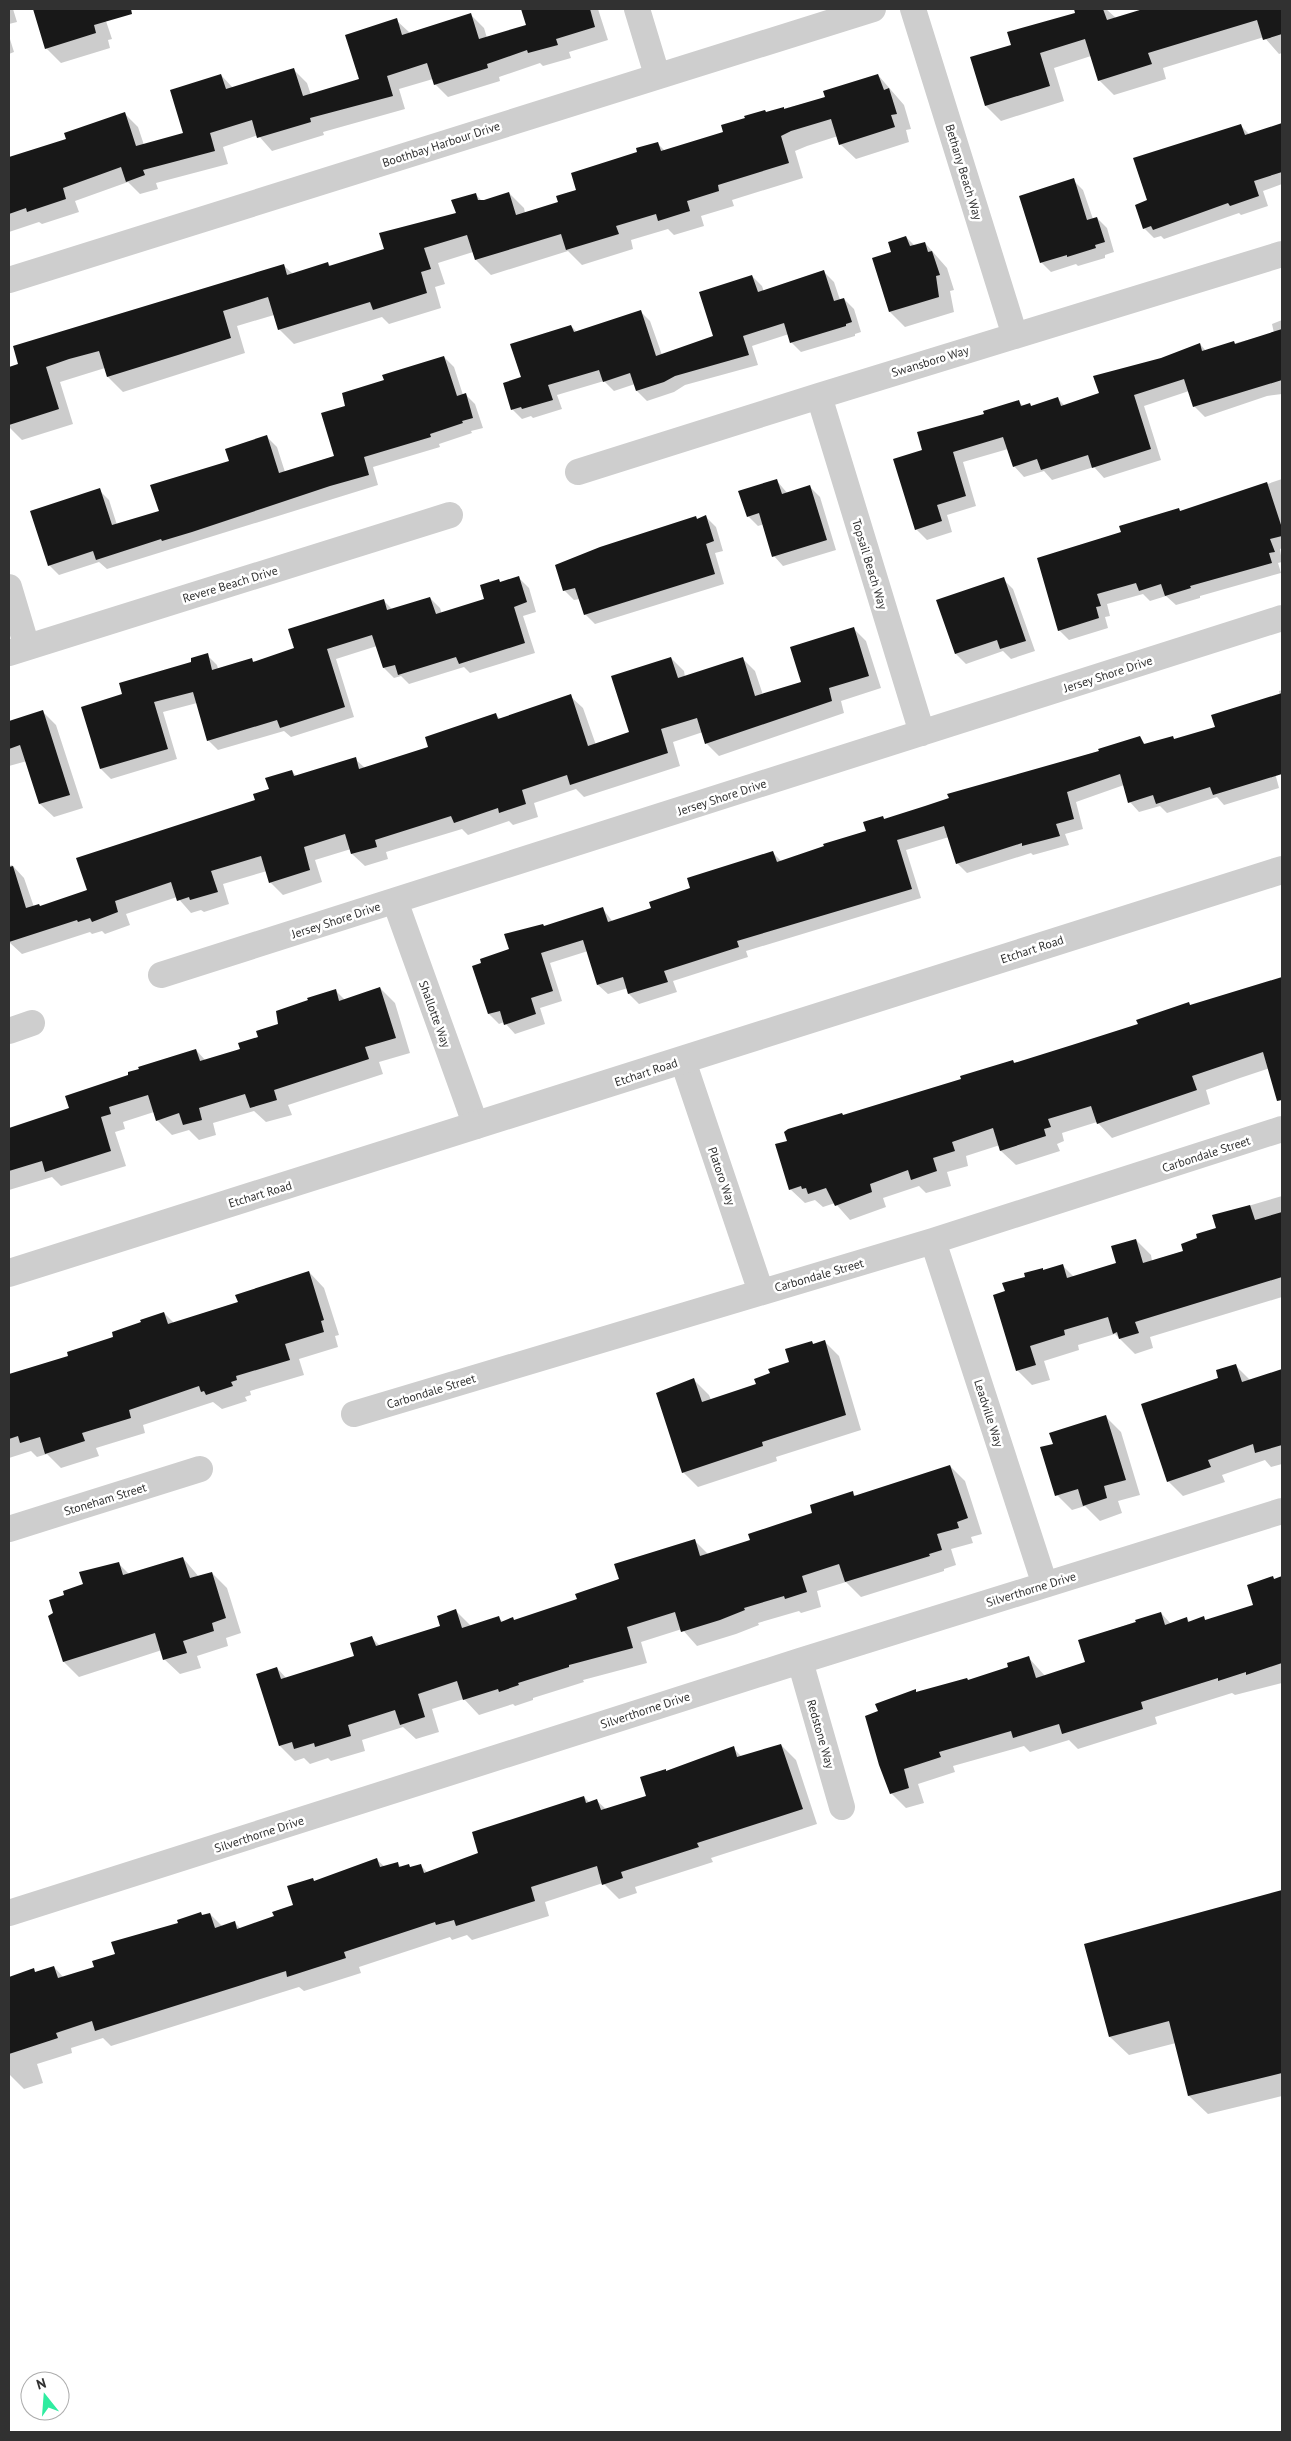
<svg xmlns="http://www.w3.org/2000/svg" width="1291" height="2441" font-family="'PT Sans',sans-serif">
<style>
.shadow{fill:#0003}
.building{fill:#181818}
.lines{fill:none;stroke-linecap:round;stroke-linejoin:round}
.minor{stroke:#cecece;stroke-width:26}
.tertiary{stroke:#cecece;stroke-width:28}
.labels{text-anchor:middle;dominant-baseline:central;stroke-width:5;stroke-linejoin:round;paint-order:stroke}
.street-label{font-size:12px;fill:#313131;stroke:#fff}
</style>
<rect width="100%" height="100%" fill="#fff"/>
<path class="shadow" d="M9,9H13L17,22L9,24Z
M34,9H102L112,39L108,40L110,48L61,63L46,48Z
M522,9H598L608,40L569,52L571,58L543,66L540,63L499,77L500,81L448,97L435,84L433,79L399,89L405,109L323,132L324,135L272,151L258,135L223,147L228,164L156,183L158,189L140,194L128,182L75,201L79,212L42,224L39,222L9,232V158L67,140L125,114L138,127L144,145L185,134L221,75L233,88L294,70L307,83L311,95L361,79L396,20L410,33L470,14L484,28L487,38L528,26Z
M1084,9H1106L1116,18L1147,9H1282V53L1279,54L1264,37L1163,68L1166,79L1114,95L1099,80L1091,56L1054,68L1064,101L1001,121L986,106L1013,45Z
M9,36L14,52L9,54Z
M878,75L904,105L911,129L906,130L909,142L856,159L840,144L838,136L807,146L795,151L803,178L732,200L734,206L701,216L704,226L674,235L668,229L631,240L633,249L582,265L568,251L491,275L476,260L473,252L438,263L445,284L435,287L441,308L389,324L382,317L294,344L279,329L274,315L237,326L245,353L123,392L108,377L105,368L60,382L73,424L22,440L9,427V368L284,266L293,274L328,263L331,267L385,250L457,214L475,194L482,201L509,193L524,208L525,213L559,203L657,143L665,151L725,133L767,113L826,98Z
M1282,125V184L1263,191L1268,206L1241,215L1239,213L1164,239L1161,236L1154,238L1144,228L1149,201L1241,126L1250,135Z
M1073,180L1083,190L1093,219L1097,218L1107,228L1114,252L1105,255V258L1078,266L1076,264L1051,272L1041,262Z
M906,237L915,246L925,243L947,268L954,290L950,291L954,312L905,327L890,312L874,259L893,253Z
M824,272L834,282L840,300L844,299L854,309L861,332L855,334V336L801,352L791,342L789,334L752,346L758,365L685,385L674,392L647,401L637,391L635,384L614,391L604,381L557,395L562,409L533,418L531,416L522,419L512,409L523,378L571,326L577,332L640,311L650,321L662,355L715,337L752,276L762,286L764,292Z
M1282,320V394L1267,396L1205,417L1194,406L1189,391L1144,406L1161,460L1104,478L1094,467L1052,480L1044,471L1024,477L1014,466L1008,449L963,462L976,506L947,515L952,532L927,540L916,529L924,451L986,415L1019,402L1023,406L1029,404L1032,407L1058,399L1065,406L1100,394L1162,359L1200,344L1206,351L1274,333L1272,324Z
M444,357L454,367L463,395L465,394L475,404L483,428L471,431L472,433L439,444L440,447L373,467L378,485L107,569L99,562L59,575L49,565L99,490L109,500L117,525L160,512L267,437L277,447L285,472L335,456L347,407L385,381Z
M1282,479V548L1280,549L1282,562L1278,563L1281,573L1200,596V598L1176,605L1166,596L1150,601L1143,594L1107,604L1110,616L1105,617L1108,628L1069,640L1059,630L1123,533Z
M777,481L788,494L810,487L820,497L836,550L783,566L774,556L764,524L758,526L748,516Z
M706,517L716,527L723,551L715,553L724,584L595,624L585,614L580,599L574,600L564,590L696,518L698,520Z
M519,578L529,588L536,612L523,616L535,653L470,673L464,667L409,684L401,676L394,678L384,668L377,646L336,659L354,717L291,737L284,731L218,750L208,740L197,703L163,712L177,759L111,779L101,769L124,695L207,655L217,665L218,669L251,659L254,662L295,649L383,600L393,610L430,598L440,608L442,614L486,600L501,583Z
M1003,579L1013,589L1035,651L1011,659L1003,651L966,664L956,654L938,601Z
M854,629L866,641L881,688L841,701L844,713L719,756L707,744L703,732L673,742L680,766L584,797L576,789L534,803L538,817L513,825L509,821L468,835L462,829L386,852L388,859L365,866L352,854L351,849L315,860L322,882L283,895L270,882L267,871L223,884L229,904L204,912L201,910L191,913L177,897L126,914L130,925L105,934L102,931L92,934L90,932L22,954L9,942V866L12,865L24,878L34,907H40L89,891L257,801L292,771L297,777L355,759L365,768L430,748L496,715L500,719L570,696L583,708L596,745L631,733L671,658L684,671L685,677L742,658L755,671L763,695L802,682Z
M1282,690V770L1275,773L1279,788L1224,805L1217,797L1167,813L1160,806L1139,812L1130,802L1124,785L1076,802L1083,829L1065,834L1069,845L1033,855L1031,853L967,873L957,863L949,837L906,850L921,898L746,951L748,957L673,981L677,992L639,1004L629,994L628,988L608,994L598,985L588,951L550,963L562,1001L540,1008L545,1024L515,1034L504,1022L499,1024L489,1014L511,950L545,927L602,908L613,922L653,909L691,889L773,853L782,862L867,832L883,817L885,820L1139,738L1146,745L1172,737L1175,740L1216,727L1280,695L1279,691Z
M42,711L56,725L83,808L54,817L40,804L27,761L9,766V722Z
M1281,979L1282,1080L1270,1068L1240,1078L1206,1090L1210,1104L1112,1138L1097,1122L1062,1133L1064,1141L1057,1144L1060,1151L1016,1165L1001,1151L1000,1145L966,1156L968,1166L947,1172L951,1186L926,1193L919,1186L883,1198L886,1207L850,1220L835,1203L823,1207L815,1200L805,1203L790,1189L788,1142L844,1116L963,1080L1013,1061L1016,1064L1073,1046Z
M380,988L395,1003L410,1053L379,1062L383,1074L288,1105L292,1115L266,1122L254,1111L213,1123L216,1135L199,1140L189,1130L172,1135L157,1120L154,1112L123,1122L125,1129L115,1132L126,1166L61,1186L52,1177L9,1190V1129L71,1109L130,1076L196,1050L206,1061L241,1050L335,990L345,1000Z
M1282,1196V1297L1150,1337L1153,1348L1135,1354L1115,1334L1078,1345L1079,1350L1044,1361L1050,1380L1032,1385L1017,1370L1006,1292L1027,1277L1042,1269L1045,1271L1063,1266L1074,1277L1117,1264L1136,1240L1151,1255L1152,1261L1184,1251L1199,1239L1217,1228L1214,1216Z
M309,1272L324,1288L339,1335L335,1336L338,1347L299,1359L304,1375L250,1391L251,1395L245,1397L247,1401L222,1409L213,1402L143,1425L145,1433L96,1448L99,1456L61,1468L47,1454L37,1457L31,1451L9,1458V1376L70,1357L164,1313L174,1323L239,1302Z
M824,1341L839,1356L861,1430L776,1457L777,1461L698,1487L683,1472L694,1380L709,1395L711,1400L758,1385L791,1362L812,1342L814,1345Z
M1235,1365L1250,1380L1282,1376V1464L1271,1467L1265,1460L1222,1475L1225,1482L1183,1496L1168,1481L1220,1379Z
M1106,1417L1121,1432L1140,1495L1118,1501L1122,1513L1100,1521L1085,1506L1072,1510L1057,1495L1054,1444Z
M950,1466L965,1481L982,1534L971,1537L973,1543L951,1549L956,1565L944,1569V1571L861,1597L846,1582L817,1591L821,1607L801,1613L799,1611L758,1623L759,1625L736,1634L697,1646L682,1629L641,1642L647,1663L583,1680L584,1682L533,1698V1700L515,1706L513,1704L479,1715L464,1699L432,1709L439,1732L416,1739L403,1727L362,1740L365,1751L331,1761L328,1758L310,1764L304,1758L295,1761L280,1746L258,1674L277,1668L287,1679L355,1657L372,1638L380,1646L442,1626L456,1611L471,1626L499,1618L503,1622L515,1621L579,1600L694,1540L709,1555L751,1541L814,1514L852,1493L856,1496Z
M183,1558L199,1577L212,1573L227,1588L241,1633L226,1638L228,1646L197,1656L201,1668L180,1674L164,1659L162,1650L79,1677L64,1662L55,1614L65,1596L85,1585L81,1573L118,1563L129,1574Z
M1273,1578L1275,1580L1282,1578V1683L1235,1695L1232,1693L1155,1717L1157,1724L1078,1749L1069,1740L1030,1752L1024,1746L953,1766L955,1772L918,1784L924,1803L906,1808L891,1793L879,1712L915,1691L917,1693L968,1681L1010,1667L1028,1657L1045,1676L1086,1662L1080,1641L1161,1613L1171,1624L1187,1619L1190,1622L1204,1618L1206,1621L1255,1606Z
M781,1745L796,1760L817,1824L711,1858L713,1862L635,1887L637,1893L619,1899L603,1883L545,1902L549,1916L472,1940L467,1935L452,1940L450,1937L359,1967L361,1973L304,1991L299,1987L111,2046L103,2038L71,2048L72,2053L37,2064L43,2083L24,2089L9,2074V1980L54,1967L64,1978L96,1968L116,1955L210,1914L223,1927L235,1923L241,1929L275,1917L295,1906L315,1882L377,1860L385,1867L397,1863L401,1867L411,1868L420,1865L428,1873L480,1854L584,1797L590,1803L597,1801L607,1810L647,1797L665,1770L667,1772L733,1748L742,1757Z
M1282,1891V2096L1208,2114L1189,2096L1176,2043L1129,2055L1110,2037L1085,1945Z"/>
<path class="building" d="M33,9H131L132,14L94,25L96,33L45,49Z
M521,9H590L595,27L556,39L558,45L528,53L527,50L487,64L488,68L434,85L427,63L387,76L393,96L310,118L311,122L257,138L252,120L210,133L215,151L143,170L145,175L126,182L121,167L63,188L66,199L27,212L26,208L9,214V157L66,139L64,133L125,112L136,146L183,133L170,90L221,74L226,89L294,68L303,96L359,79L345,35L397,18L402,35L471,13L479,39L526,25Z
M1074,9H1103L1107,20L1143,9H1282V34L1263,40L1257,20L1148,53L1152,64L1098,81L1085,39L1040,53L1050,86L985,106L970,57L1011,45L1007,32L1075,13Z
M878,74L884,90L889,88L897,114L891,115L895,127L839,145L831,119L791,131L781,136L789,163L718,185L719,191L687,201L690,211L658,221L656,214L616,226L619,234L566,250L561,234L475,260L467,235L424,248L431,269L421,272L427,293L373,310L370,302L278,330L268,297L223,311L231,338L178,355L107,377L99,351L69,359L46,367L59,409L9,425V367L18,364L13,346L284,264L287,275L328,262L329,266L384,249L379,233L456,213L451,200L476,193L478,200H484L509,192L516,215L558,202L556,196L576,190L571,173L637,152L636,148L658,142L661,151L723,132L721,125L745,118L744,116L765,110L766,112L784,107V109L825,97L823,91Z
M1282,123V172L1254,181L1259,196L1230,206L1228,203L1153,230L1151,226L1143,229L1135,205L1147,200L1133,158L1241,124L1245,135Z
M1074,178L1087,220L1097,217L1105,242L1095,245L1096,248L1067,257V255L1040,263L1019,196Z
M906,236L910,246L925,242L928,252L932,251L940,275L936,276L939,297L889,312L872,258L891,252L888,242Z
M824,270L834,301L844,298L852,322L846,324V326L790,343L784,323L743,336L749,355L675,376L664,382L636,391L630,373L603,382L599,370L548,385L553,400L522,409L521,407L511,410L503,383L521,377L510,344L571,325L574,332L641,310L656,356L713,336L699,292L752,275L758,292Z
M1282,329V380L1193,407L1184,379L1134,395L1151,449L1092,468L1088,455L1041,470L1037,459L1013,467L1003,437L953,452L966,496L937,505L942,521L915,530L893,459L922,450L917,432L984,414L983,411L1019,400L1021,406L1030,403L1031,406L1058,397L1061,406L1099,393L1093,376L1161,358L1200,343L1202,351L1234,341L1235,344Z
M444,356L457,396L466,393L473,418L462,421L463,423L430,434L431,437L364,457L369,475L330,486L192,532L162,541L161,539L96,560L93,551L48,566L30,511L100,488L112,525L159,511L150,485L229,461L225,449L267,435L279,473L334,456L321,413L345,406L342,393L384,380L382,375Z
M777,479L782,494L810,485L827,540L772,557L759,513L747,517L738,491Z
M1267,482L1282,528V536L1270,539L1275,552L1269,553L1272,563L1190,586L1191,588L1165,596L1161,584L1139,591L1136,583L1097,594L1101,606L1096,607L1099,618L1058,631L1037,558L1121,532L1119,526L1179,508L1180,511Z
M706,515L714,541L706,544L715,574L584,615L575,588L563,591L555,565L600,547L696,516L697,519Z
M519,576L527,602L514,607L525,643L459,664L456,657L398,675L395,665L383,668L372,635L327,649L345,707L280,728L277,720L207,741L193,692L154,702L168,749L100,769L81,707L122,694L119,683L191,662V658L208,653L212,670L252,658L253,662L294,648L288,629L384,599L387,610L430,597L436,614L484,599L480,585L499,579L500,582Z
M1004,577L1026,641L1000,649L997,640L955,654L936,600Z
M854,627L869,676L829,688L832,701L705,744L697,718L661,729L668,753L570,785L567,775L522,790L526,804L499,813L498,808L454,823L451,816L375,840L377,847L351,854L345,834L304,847L310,870L269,883L261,856L211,871L218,892L190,900L189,897L177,901L171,882L115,901L118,912L92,922L90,918L78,922L77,920L9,942V867L13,866L26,908L39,904L40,906L87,890L76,858L255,800L253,794L269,789L265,778L292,770L294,776L356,757L359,769L428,747L425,737L496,713L498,719L571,694L588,746L629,732L611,676L671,657L678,678L743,657L755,696L801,682L790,647Z
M1282,693V774L1213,795L1210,787L1156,804L1153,795L1128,803L1120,774L1067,792L1074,819L1056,824L1060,836L1022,846V843L956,864L944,826L897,840L912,889L737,941L739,947L664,971L668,982L628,994L623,977L597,985L583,940L541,953L553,991L531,998L536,1014L504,1025L500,1011L488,1014L472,966L481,963L480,959L509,949L504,934L543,924L544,926L603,907L608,922L651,908L649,902L690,888L687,878L773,851L777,862L824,846L823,844L866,831L863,822L883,816L884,819L925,806L949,798L947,794L1099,751L1098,749L1140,736L1144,744L1173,736L1174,739L1215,727L1211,715Z
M43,710L70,795L39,804L20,745L9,749V721Z
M1282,977V1100L1277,1101L1263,1052L1192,1076L1197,1090L1097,1124L1091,1106L1048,1119L1051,1127L1044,1129L1046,1136L1000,1151L993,1128L952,1142L955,1151L933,1158L937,1171L911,1180L908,1170L870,1184L872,1192L835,1206L826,1188L808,1194L806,1188L802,1189L801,1186L789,1190L775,1144L787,1141L784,1132L788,1129L842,1113L843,1115L961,1079L960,1076L1013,1060L1014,1063L1072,1045L1138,1024L1136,1020L1189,1002L1190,1005Z
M380,987L396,1038L365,1047L369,1059L274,1090L277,1100L250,1108L245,1094L199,1108L202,1120L183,1125L179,1113L156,1121L148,1095L109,1107L111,1114L101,1117L111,1151L45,1172L42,1161L9,1171V1128L69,1108L65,1096L128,1075V1072L139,1069L138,1067L196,1049L200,1061L240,1049L238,1043L258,1037L256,1031L278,1024L276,1011L308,1000L307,998L336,989L339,1001Z
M1250,1205L1255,1220L1282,1212V1277L1135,1322L1139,1333L1119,1339L1117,1332L1113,1334L1108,1317L1064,1330L1065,1335L1030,1346L1036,1365L1016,1371L993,1295L1005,1291L1002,1283L1025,1277L1024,1273L1043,1268V1270L1063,1264L1067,1278L1116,1263L1111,1246L1136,1239L1143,1263L1183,1251L1181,1244L1197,1238L1196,1234L1216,1228L1212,1215Z
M309,1271L324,1320L321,1321L324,1332L285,1344L290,1360L236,1376L237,1380L231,1382L233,1386L206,1395L204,1391L201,1392L199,1386L129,1410L131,1418L82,1433L85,1441L45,1454L40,1437L20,1443L18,1436L9,1439V1374L68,1356L67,1352L113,1337L112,1332L141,1322L140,1320L164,1312L168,1324L238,1302L235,1295Z
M825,1340L846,1415L762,1442L763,1446L682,1473L656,1393L694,1378L702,1402L756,1384L754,1379L770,1373L768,1369L789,1362L785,1349L812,1341L813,1344Z
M1236,1364L1242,1382L1282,1369V1445L1255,1453L1253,1444L1208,1460L1211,1467L1167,1482L1141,1404L1218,1378L1216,1370Z
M1106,1415L1126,1480L1104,1486L1107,1498L1083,1506L1078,1489L1055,1496L1040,1447L1053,1444L1049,1433Z
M950,1465L968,1518L957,1522L959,1528L937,1534L942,1550L929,1554L930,1556L845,1582L839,1564L802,1576L807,1592L785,1599L784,1596L744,1608L745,1610L720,1620L681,1632L675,1612L627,1627L633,1648L569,1665V1667L518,1683L519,1685L499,1692L498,1689L463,1700L457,1681L418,1694L425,1717L400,1725L395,1710L348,1725L351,1736L315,1747L314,1743L294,1749L292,1742L279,1746L256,1674L277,1667L281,1679L354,1656L350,1643L372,1636L376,1646L440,1626L437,1616L456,1609L462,1628L499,1616L501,1622L513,1617L514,1620L577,1599L575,1594L619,1579L614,1564L695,1539L700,1556L750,1540L748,1534L812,1513L810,1505L853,1491L854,1496Z
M183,1557L190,1578L212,1572L226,1618L212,1623L214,1631L183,1641L187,1653L163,1660L155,1633L63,1662L48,1616L53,1613L49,1600L64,1595L63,1591L83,1584L79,1572L119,1562L123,1575Z
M1273,1576L1274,1579L1282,1576V1663L1246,1675V1672L1218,1681V1678L1141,1702L1143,1709L1062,1734L1059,1724L1013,1738L1011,1731L939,1752L941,1757L904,1769L909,1788L890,1794L879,1765L865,1716L878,1711L875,1704L916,1689V1692L967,1678L968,1680L1008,1667L1007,1663L1029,1656L1036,1678L1085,1662L1078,1640L1136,1622L1135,1620L1161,1612L1165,1625L1187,1617L1188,1622L1204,1616L1205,1620L1253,1605L1247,1585Z
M781,1744L803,1809L697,1843L699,1847L621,1872L623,1878L602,1885L597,1866L531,1887L535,1901L456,1926L454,1920L436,1925L435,1922L344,1952L346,1958L287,1977L286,1971L95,2031L92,2021L56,2033L58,2038L9,2054V1977L34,1968L35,1972L54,1966L58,1978L94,1967L92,1961L115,1954L111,1942L178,1923L177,1920L201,1912L202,1915L210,1913L215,1928L235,1921L237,1929L274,1916L272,1912L293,1905L287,1886L313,1878L314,1881L377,1858L380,1867L398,1862L399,1867L409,1864L410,1867L421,1864L424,1873L478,1853L472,1832L584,1796L586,1803L597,1799L601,1810L646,1796L640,1777L666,1769V1771L734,1746L737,1757Z
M1282,1890V2073L1188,2096L1169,2021L1109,2037L1084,1944Z"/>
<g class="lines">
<path class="minor" d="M637,9L657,75
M913,9L1015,336
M9,280L873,9
M819,396L922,733
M578,472L819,396L1282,254
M9,587L27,647
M9,653L450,515
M395,901L476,1126
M161,975L1282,618
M9,1031L32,1023
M683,1061L761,1292
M933,1241L1045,1585
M354,1414L933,1241L1282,1129
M9,1529L200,1469
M800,1661L842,1807
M9,1913L800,1661L1282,1511"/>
<path class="tertiary" d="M9,1273L1282,870"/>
</g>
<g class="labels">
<g class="street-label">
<text transform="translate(441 144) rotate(-18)">Boothbay Harbour Drive</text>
<text transform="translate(964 172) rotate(73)">Bethany Beach Way</text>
<text transform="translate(930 361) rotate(-17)">Swansboro Way</text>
<text transform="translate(870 564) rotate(73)">Topsail Beach Way</text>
<text transform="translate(230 584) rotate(-17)">Revere Beach Drive</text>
<text transform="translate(1108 674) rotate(-18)">Jersey Shore Drive</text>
<text transform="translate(722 797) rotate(-18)">Jersey Shore Drive</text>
<text transform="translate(336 920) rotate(-18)">Jersey Shore Drive</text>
<text transform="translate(1032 949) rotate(-18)">Etchart Road</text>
<text transform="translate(435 1014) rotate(70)">Shallotte Way</text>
<text transform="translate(646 1072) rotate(-18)">Etchart Road</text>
<text transform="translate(1206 1154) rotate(-18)">Carbondale Street</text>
<text transform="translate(722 1176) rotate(71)">Platoro Way</text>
<text transform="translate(260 1194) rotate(-17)">Etchart Road</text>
<text transform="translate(819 1275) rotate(-16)">Carbondale Street</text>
<text transform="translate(431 1391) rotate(-17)">Carbondale Street</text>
<text transform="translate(989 1413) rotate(72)">Leadville Way</text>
<text transform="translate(105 1499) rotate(-17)">Stoneham Street</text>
<text transform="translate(1031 1589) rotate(-17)">Silverthorne Drive</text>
<text transform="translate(645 1710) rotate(-18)">Silverthorne Drive</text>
<text transform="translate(821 1734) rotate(74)">Redstone Way</text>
<text transform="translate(259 1834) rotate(-18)">Silverthorne Drive</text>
</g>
</g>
<rect width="1291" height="2441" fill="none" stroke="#313131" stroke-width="20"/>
<g transform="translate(45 2396) rotate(343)"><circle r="24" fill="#ffffff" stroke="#adadad"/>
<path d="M0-4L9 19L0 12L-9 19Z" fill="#2feca0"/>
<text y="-8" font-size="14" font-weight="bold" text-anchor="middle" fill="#313131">N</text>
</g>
</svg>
